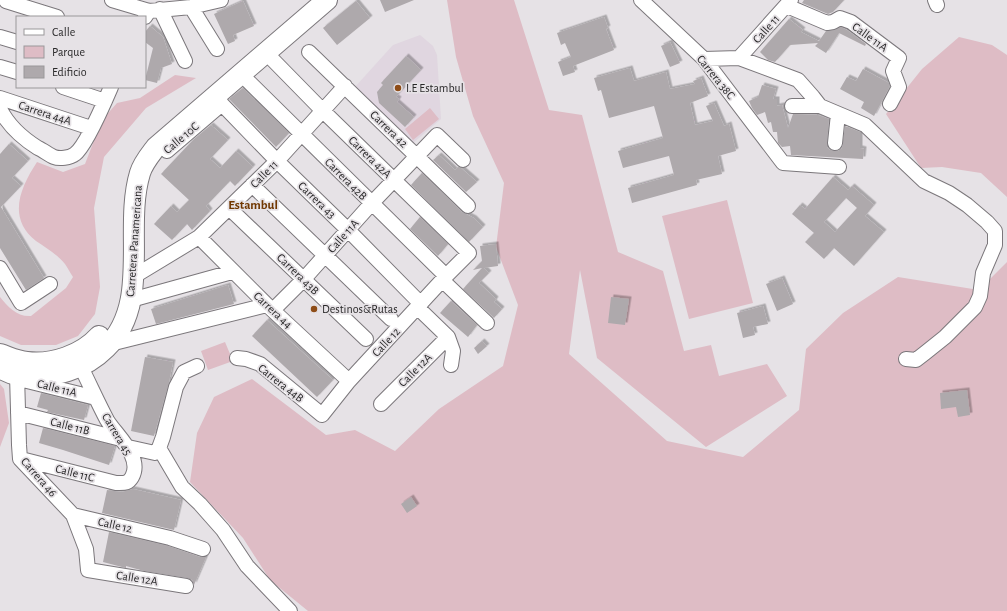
<svg xmlns="http://www.w3.org/2000/svg" width="1007" height="611" font-family="'Alegreya Sans',sans-serif">
<style>
.built{fill:#e0d6e0}
.green{fill:#debcc5}
.building{fill:#aea9ac;fill-rule:evenodd;filter:url(#shadow)}
.lines{fill:none;stroke-linecap:round;stroke-linejoin:round}
.minor-casing{stroke:#7b777b;stroke-width:16}
.highway-casing{stroke:#7b777b;stroke-width:22}
.minor{stroke:#fff;stroke-width:14}
.highway{stroke:#fff;stroke-width:20}
.poi-dot{fill:#8e4d18;stroke:#e6e2e6;stroke-width:1.5}
.labels{text-anchor:middle;dominant-baseline:central;stroke-width:3.5;stroke-linejoin:round;paint-order:stroke}
.street-label{font-size:12px;fill:#292829;stroke:#e6e2e6}
.poi-label{font-size:12px;fill:#292829;stroke:#e6e2e6;text-anchor:start}
.neighbourhood-label{font-size:13px;font-weight:bold;fill:#703700;stroke:#e6e2e6}
</style>
<defs>
<filter id="shadow"><feDropShadow dx="2.5" dy="-2.5" stdDeviation="0" flood-color="#0004"/></filter>
</defs>
<rect width="100%" height="100%" fill="#e6e2e6"/>
<path class="built" d="M420,35L433,46L437,55L441,119L413,143L355,87L393,45Z"/>
<path class="green" d="M447,0H514L549,110L582,115L618,252L663,271L684,351L711,345L719,376L767,364L787,396L706,447L597,358L580,270L569,354L667,441L743,457L799,410L806,349L843,313L898,277L979,290L1007,262V611H308L270,580L243,538L190,482L197,433L214,397L252,379L326,435L355,430L395,451L439,409L503,366L518,305L496,247L504,183L473,116L456,57Z
M959,37L992,45L1007,55V197L981,173L942,167L921,168L886,114L922,69Z
M175,75L196,78L146,108L104,157L94,208L100,287L95,314L78,336L56,345H21L0,336V297C8,307 17,317 31,316L66,288L73,277C70,273 68,268 65,264C57,254 46,248 36,241C7,218 20,188 37,162L63,172L85,164L102,120L117,103L140,98Z
M430,108L439,119L413,140L405,129Z
M727,200L753,303L689,319L662,216Z
M225,342L233,361L208,370L201,351Z
M0,384L4,389L9,423L0,447Z"/>
<path class="building" d="M380,0H414L385,12Z
M804,0H844L833,12L828,14L802,3Z
M243,1L254,26L233,35L235,41L228,44L214,14Z
M356,1L370,18L337,45L323,28Z
M604,17L608,28L606,29L614,50L573,66L575,72L563,76L558,62L571,57L565,43L561,45L557,33Z
M789,19L803,30L801,32L819,41L826,31L835,30L841,27L847,30L866,44L865,46L839,33L826,53L815,46L818,43L790,45L775,62L768,60L760,52Z
M150,26L163,37L172,64L161,68L157,83L145,80L153,48L145,42V32Z
M670,42L680,63L670,67L661,46Z
M406,56L421,70L396,97L399,99L397,102L414,117L405,127L379,103L377,92L383,85L381,83Z
M630,68L634,81L666,72L670,89L695,84L693,81L701,78L708,96L690,103L695,125L713,121L706,106L714,103L724,126L729,124L736,151L718,156L722,174L696,180L697,185L632,203L628,188L674,175L669,156L623,168L618,151L663,138L654,106L609,118L601,90L598,91L594,78Z
M863,69L889,83L890,86L874,116L861,108L864,102L840,89L847,77L856,81Z
M762,85L776,89L773,99H777V106L782,105L788,128L793,114L818,115L829,119L827,143V147L830,150L838,151L842,148L845,126L860,132V148L864,149L863,159L791,155L790,146L782,147L778,143L777,132H773L771,122L768,123L765,112L757,115L752,108L749,101L758,97Z
M243,88L289,133L276,147L229,99Z
M211,125L228,140L210,159L220,168L236,151L253,167L235,186L230,181L206,206L210,211L192,230L187,224L172,240L154,224L171,206L177,212L189,200L161,174L193,140Z
M9,144L28,161L12,178L21,186L1,207L44,278L26,290L0,248V154Z
M439,155L455,170L458,167L461,168L477,182L466,192L433,160Z
M422,173L462,212L474,218L483,227L469,242L411,185Z
M833,177L848,190L852,186L874,205L865,216L884,232L854,266L834,248L824,259L805,242L814,233L792,214L800,205L805,209ZM846,198L857,208L835,232L824,222Z
M420,217L448,244L438,256L410,229Z
M496,244L498,266L484,268L489,273L479,283L496,299L494,302L502,309L494,318L463,289L482,268L473,270L482,261L480,246Z
M782,278L793,304L777,311L766,284Z
M228,285L234,304L156,324L151,309Z
M611,297L629,299L625,325L608,323Z
M451,301L477,325L468,337L440,313Z
M763,306L768,324L753,327L755,335L743,338L737,313Z
M267,320L333,380L317,397L252,336Z
M482,341L487,346L478,354L474,348Z
M145,357L173,362L169,382L154,436L131,431Z
M967,390L970,415L958,417L956,407L941,409L940,393Z
M41,393L88,405L84,420L47,412L48,410L37,407Z
M43,428L115,446L109,465L63,450L39,443Z
M133,489L181,500L174,530L102,513L107,490L122,492Z
M411,497L417,506L407,513L401,504Z
M109,532L168,546L200,557H206L194,585L192,580L187,578L144,571L126,566V568L122,567L103,562Z"/>
<g class="lines">
<defs>
<path id="minor" d="M112,0L149,11
M641,0L704,59L783,163L839,167
M935,0L937,5
M6,1L57,17
M787,6L827,23L833,22L840,18L851,22L899,58L893,71L899,87L890,104
M191,7L217,49
M160,9L185,61
M145,17L149,11L191,7L221,0
M0,37L17,42
M309,52L468,206
M739,58L791,0
M704,59L739,58L798,80L813,97L820,106L865,125L924,181L949,193L967,205L987,222L995,231V245L983,273L980,296L975,307L945,337L925,353L916,360L906,359
M0,67L17,72
M248,81L446,276
M63,87L105,101
M214,96L277,161L348,230L421,304
M0,98L91,128
M792,106H820
M0,109C8,125 22,138 38,148C43,150 49,155 54,157C59,159 70,158 75,154C86,146 105,101 111,87
M835,143L838,114
M167,151L222,104
M252,185L391,319
M229,208L366,339
M199,237L267,305L349,381
M0,268L21,303L50,284
M133,277L199,237L277,161L345,86
M442,280L487,323
M131,300L232,272
M417,307L448,337L453,351L451,365
M273,310L303,280L371,204L437,135L463,160
M110,344L267,305
M237,358L246,359L260,364L322,415L349,381L446,276L469,253L322,110L272,59
M17,375L19,445L20,459L73,515L86,549L88,570L186,586
M27,381L96,398
M381,404L448,337
M18,413L121,439
M128,447L155,453L159,448L163,437L176,387L184,372L197,366
M159,448L182,487L200,504L223,530L247,566L290,611
M21,459L116,483C124,483 128,484 132,477C143,457 116,435 107,420C98,403 90,385 81,367
M73,515L170,538L203,549"/>
<path id="highway" d="M0,354C9,357 17,361 27,362C52,365 82,355 99,336
M0,368C5,371 11,374 17,375C30,378 55,375 68,371C84,366 95,359 106,348C152,303 123,229 140,173C143,163 150,155 156,147L327,0"/>
</defs>
<use href="#minor" class="minor-casing"/>
<use href="#highway" class="highway-casing"/>
<use href="#minor" class="minor"/>
<use href="#highway" class="highway"/>
</g>
<g class="poi-dot">
<circle cx="398" cy="88" r="4"/>
<circle cx="314" cy="309" r="4"/>
</g>
<g class="labels">
<g class="street-label">
<text transform="translate(766 29) rotate(-48)">Calle 11</text>
<text transform="translate(870 37) rotate(36)">Calle 11A</text>
<text transform="translate(716 77) rotate(51)">Carrera 38C</text>
<text transform="translate(45 113) rotate(18)">Carrera 44A</text>
<text transform="translate(389 129) rotate(44)">Carrera 42</text>
<text transform="translate(181 138) rotate(-40)">Calle 10C</text>
<text transform="translate(370 157) rotate(44)">Carrera 42A</text>
<text transform="translate(264 174) rotate(-45)">Calle 11</text>
<text transform="translate(346 179) rotate(45)">Carrera 42B</text>
<text transform="translate(317 200) rotate(44)">Carrera 43</text>
<text transform="translate(343 236) rotate(-48)">Calle 11A</text>
<text transform="translate(134 241) rotate(-86)">Carretera Panamericana</text>
<text transform="translate(298 274) rotate(44)">Carrera 43B</text>
<text transform="translate(273 310) rotate(43)">Carrera 44</text>
<text transform="translate(386 342) rotate(-47)">Calle 12</text>
<text transform="translate(415 370) rotate(-45)">Calle 12A</text>
<text transform="translate(281 383) rotate(38)">Carrera 44B</text>
<text transform="translate(57 388) rotate(14)">Calle 11A</text>
<text transform="translate(70 426) rotate(14)">Calle 11B</text>
<text transform="translate(117 434) rotate(59)">Carrera 45</text>
<text transform="translate(75 473) rotate(14)">Calle 11C</text>
<text transform="translate(39 477) rotate(49)">Carrera 46</text>
<text transform="translate(115 525) rotate(13)">Calle 12</text>
<text transform="translate(137 578) rotate(9)">Calle 12A</text>
</g>
<g class="poi-label">
<text x="406" y="88">I.E Estambul</text>
<text x="322" y="309">Destinos&amp;Rutas</text>
</g>
<g class="neighbourhood-label">
<text x="253" y="205">Estambul</text>
</g>
</g>
<rect x="16" y="16" width="130" height="72" fill="#e6e2e6" stroke="#9a989a"/>
<rect x="24" y="29" width="20" height="6" fill="#ffffff" stroke="#9a989a"/>
<text x="52" y="36" font-size="12" fill="#292829">Calle</text>
<rect x="24" y="46" width="20" height="12" fill="#debcc5" stroke="#9a989a"/>
<text x="52" y="56" font-size="12" fill="#292829">Parque</text>
<rect x="24" y="66" width="20" height="12" fill="#aea9ac" stroke="#9a989a"/>
<text x="52" y="76" font-size="12" fill="#292829">Edificio</text>
</svg>
